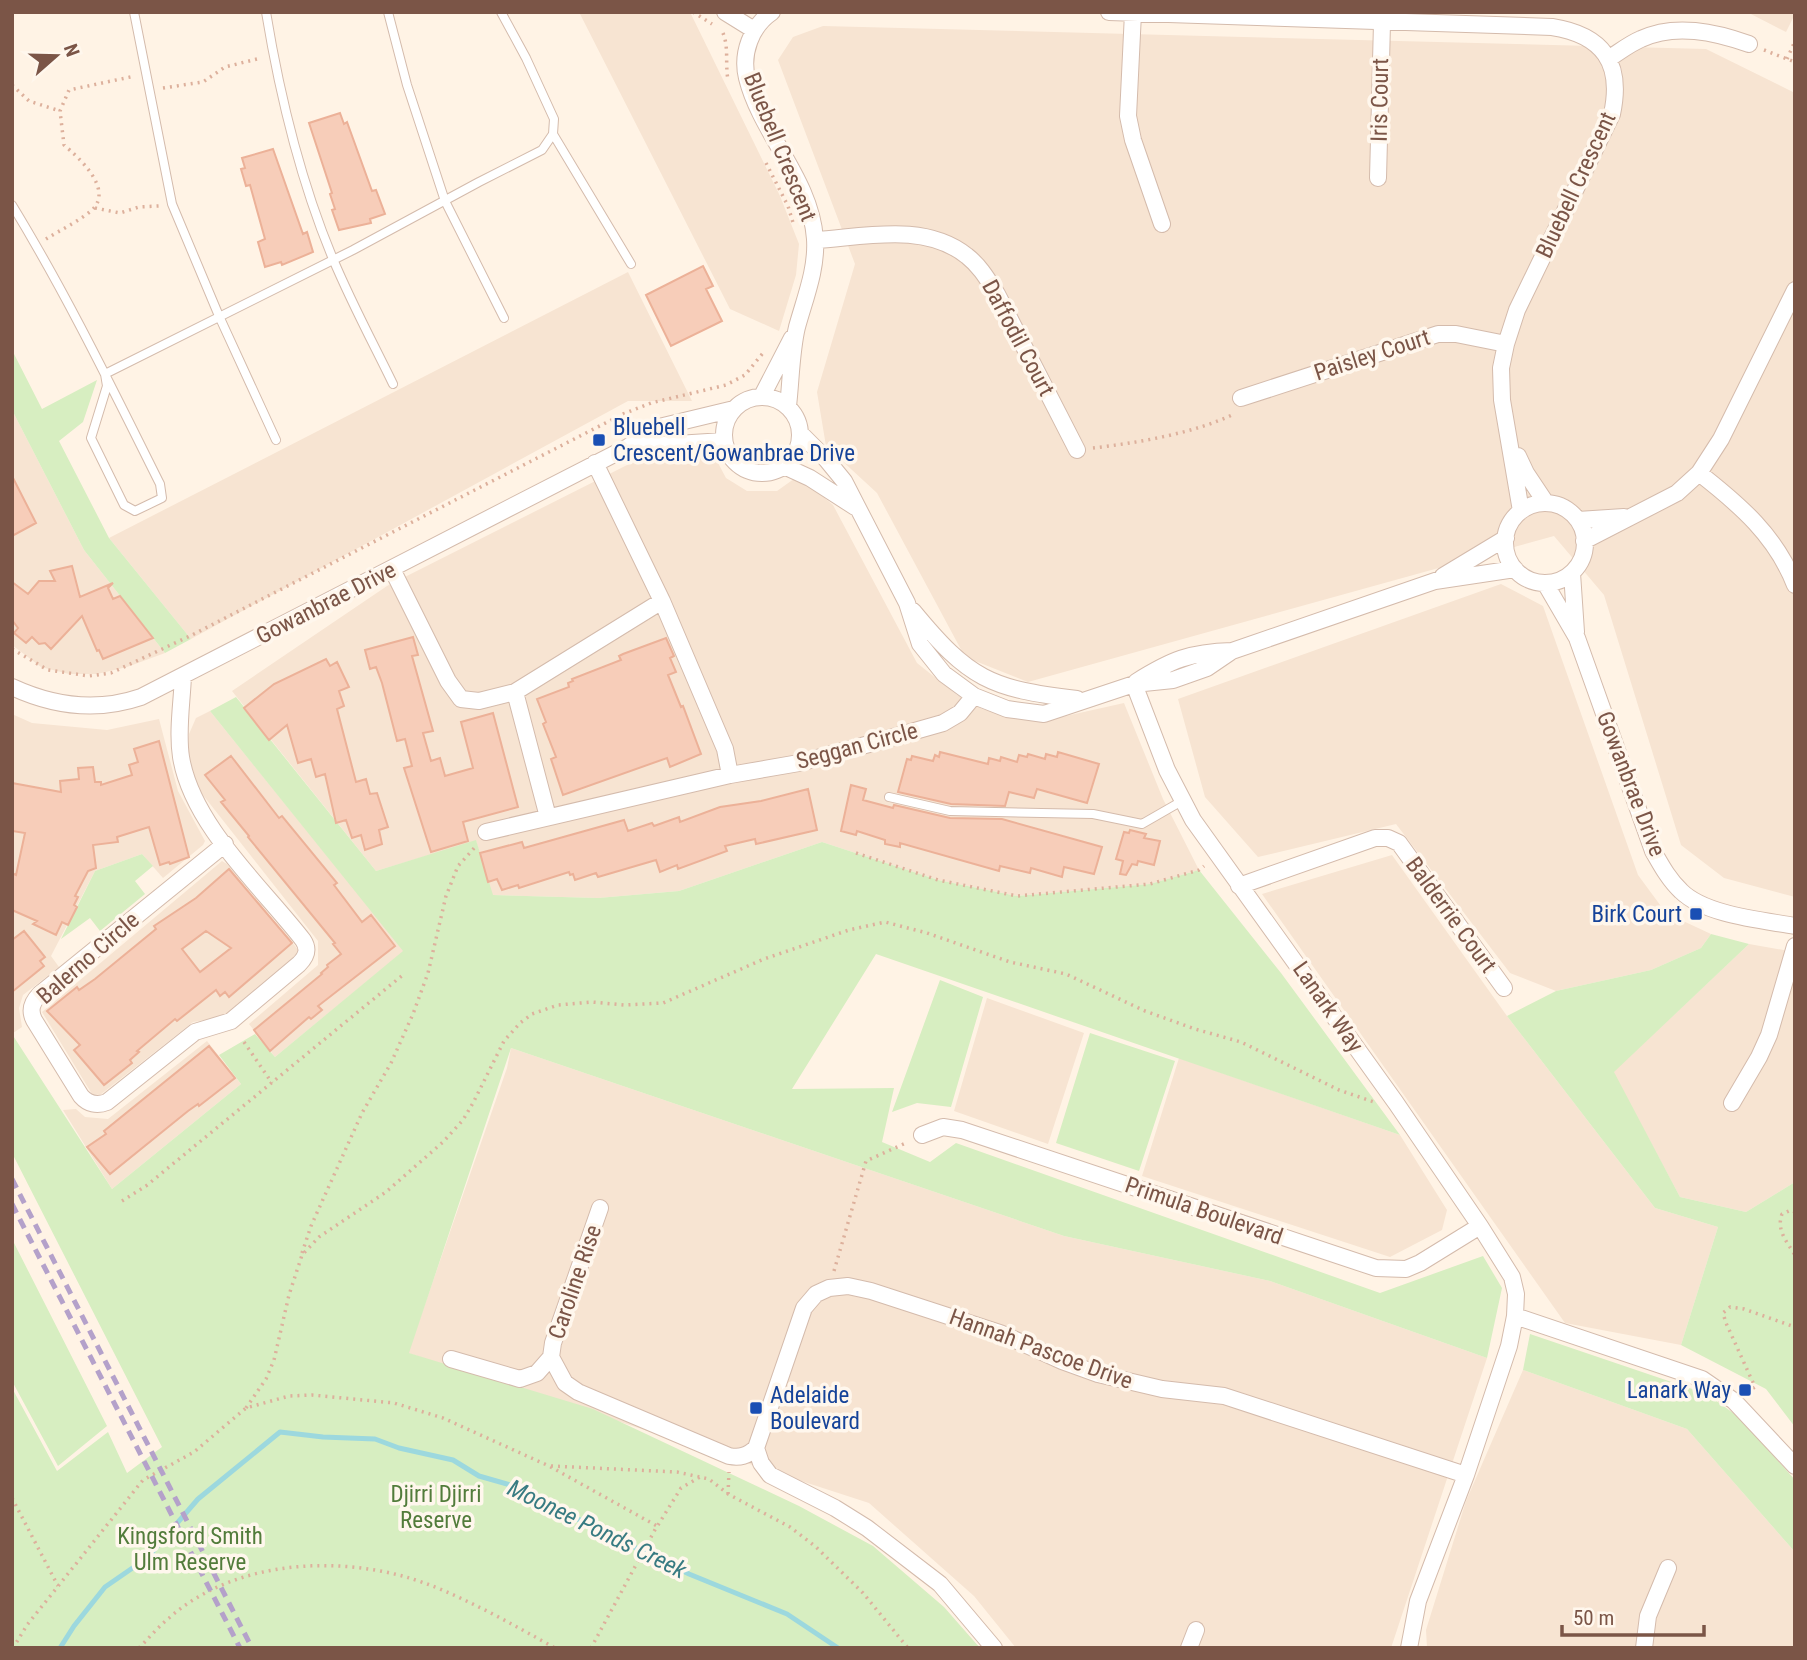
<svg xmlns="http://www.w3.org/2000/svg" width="1807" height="1660" font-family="'Roboto Condensed',sans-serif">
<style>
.residential{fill:#f7e4d2}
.green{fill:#d7eec1}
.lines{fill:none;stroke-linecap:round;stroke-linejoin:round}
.stream{stroke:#9cd8de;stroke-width:5}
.building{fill:#f7cdb9;stroke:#ecb198;stroke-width:2;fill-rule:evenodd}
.service-casing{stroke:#d4bbac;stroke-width:10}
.minor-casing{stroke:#d4bbac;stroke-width:18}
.path{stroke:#ddb09c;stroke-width:3.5;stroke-dasharray:2 5;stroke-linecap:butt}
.service{stroke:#fff;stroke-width:8}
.minor{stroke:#fff;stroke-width:16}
.rail{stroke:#b4a1ca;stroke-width:5;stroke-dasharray:10 7;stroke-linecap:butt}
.transit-dot{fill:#1a4fb4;stroke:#fff7ed;stroke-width:2.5}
.labels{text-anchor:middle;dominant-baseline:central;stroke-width:7;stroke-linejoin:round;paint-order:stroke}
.street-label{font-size:23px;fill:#7b5547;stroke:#fff7ed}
.transit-label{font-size:23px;fill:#164399;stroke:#fff7ed;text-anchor:start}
.park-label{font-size:23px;fill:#527c3b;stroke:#fff7ed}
.water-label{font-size:24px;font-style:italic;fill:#387b82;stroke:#fff7ed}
</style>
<rect width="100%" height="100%" fill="#fff3e5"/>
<path class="residential" d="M579,12H690L780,196L799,244L796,275L779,331L730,309Z
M1747,12H1795V14L1786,32Z
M823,26L1706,49L1795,93V897L1724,878L1681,845L1604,595L1554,536L1028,682L965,657L877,493L826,446L817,392L855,264L778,60L793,37Z
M628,272L692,401H628L191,639L109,538Z
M12,410L84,550L165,653L127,667L97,674H69L41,667L12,645Z
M710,448L726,478L747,491H777L798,476L833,505L917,663L957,695L982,709L1013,717L1048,720L1124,703L1163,799L1199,870L1150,884L1017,896L938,880L822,842L679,891L598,898L492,895L476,841L376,871L232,691L387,586L641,458Z
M1501,584L1543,606L1638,875L1666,913L1711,934L1701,948L1651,970L1556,991L1510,973L1396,824L1258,857L1205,797L1178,699Z
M210,711L404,951L275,1057L249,1024L318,965V941L199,790L187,758L189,734L196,718Z
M12,714L32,723L107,730L159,719L178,791L205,841L203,845L163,878L142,854L95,871L51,956L59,967L23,995L19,1008L22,1027L13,1033Z
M1392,855L1507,1016L1655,1208L1718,1227L1681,1345L1565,1323L1262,894Z
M222,861L227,864L300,952L298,957L224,1017L193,1022L100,1095L92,1094L42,1012Z
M1749,944L1795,952V1182L1746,1212L1680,1197L1613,1072Z
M987,998L1084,1033L1048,1144L954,1111Z
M207,1041L241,1084L112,1189L63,1110L76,1109L85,1117L108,1119Z
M511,1048L1064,1236L1270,1281L1487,1358L1391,1648H1016L974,1596L869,1503L408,1353L507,1068Z
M1179,1058L1400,1135L1447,1210L1442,1230L1390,1257L1142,1176Z
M1523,1370L1687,1429L1795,1552V1648H1427L1426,1630L1466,1501Z"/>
<path class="green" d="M12,350L42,409L97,380L83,422L59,441L109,538L191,639L165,653L84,550L12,410Z
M236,697L376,871L476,840L493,895L598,898L679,891L822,842L938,880L1017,896L1150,884L1199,870L1281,973L1400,1135L876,954L792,1089L894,1088L882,1142L930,1162L956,1143L1380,1293L1483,1256L1502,1288L1487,1358L1270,1281L1064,1236L511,1048L409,1353L593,1409L799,1506L873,1546L944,1607L980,1648H12V1388L57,1471L108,1432L127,1473L162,1447L12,1153V1034L112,1189L241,1084L219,1055L255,1034L275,1057L403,951L210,711Z
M142,854L153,866L135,881L145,894L100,931L90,918L61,939L95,871Z
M1711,934L1749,944L1614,1072L1680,1197L1746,1212L1795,1182V1427L1766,1389L1681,1345L1718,1227L1655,1208L1507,1016L1556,991L1651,970L1701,948Z
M940,980L983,997L951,1107L917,1103L892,1112Z
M1090,1033L1175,1061L1139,1171L1056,1143Z
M12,1239L107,1426L58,1466L12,1381Z
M1530,1334L1707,1394L1740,1418L1795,1480V1552L1687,1429L1523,1370Z"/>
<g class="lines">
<path class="stream" d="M60,1648L74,1626L105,1587L147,1558L198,1499L280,1432L323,1437L375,1439L399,1448L453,1460L479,1476L517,1487L564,1516L596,1524L632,1546L689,1574L787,1614L838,1648"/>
</g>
<path class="building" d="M340,113L344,124L347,122L372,191L376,190L385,214L370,219L371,223L339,230L332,210L335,209L330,194L332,193L309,123Z
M273,149L303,234L307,232L313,252L282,265L281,262L265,267L258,242L265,239L250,185L246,186L241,169L245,168L242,158Z
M703,266L713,286L706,289L722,321L671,346L646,295Z
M12,476L36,523L12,536Z
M72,566L80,597L113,583L108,588L113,599L120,596L153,638L103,659L99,650L97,651L82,616L51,649L45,643L39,644L32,637L26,643L14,633L18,628L12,620V582L28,594L39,581H55L50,571Z
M413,637L418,655L412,656L433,731L423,733L431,761L440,758L445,776L473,768L461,722L493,713L518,807L463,822L468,841L431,852L404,768L412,766L405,739L397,741L382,683L376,667L370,669L365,650Z
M666,638L674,656L670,658L676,672L668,675L681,707L683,706L701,754L670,767L667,758L563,795L551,759L556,757L543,724L546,722L537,699L569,687L568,683L573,681L572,679L621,660L619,656L623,654Z
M326,659L330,666L337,662L349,687L339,691L344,706L337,709L356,782L366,779L370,794L377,793L388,827L379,830L382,844L365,850L361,835L352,838L346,820L336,823L325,774L316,777L311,759L298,763L287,725L269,740L244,708L274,684Z
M159,741L189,857L170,864L169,862L160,865L149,827L117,837L118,842L93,845L96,868L88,871L75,896L78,897L74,905L77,907L68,925L62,922L56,935L33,924L37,921L12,910V873L16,875L25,833L12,831V783L61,792L60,781L79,779L78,768L93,767L95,782H101V785L132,775L129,765L138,762L134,749Z
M940,752L988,764L989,758L1000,761L1001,757L1017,762L1019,755L1027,757L1028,754L1045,759L1046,754L1057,757L1058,752L1099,764L1087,803L1037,789L1034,798L1009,792L1005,806L951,804L898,792L907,759L911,760L912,756L933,761L935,755L939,757Z
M231,756L279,818L282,816L337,883L334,885L362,922L371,915L395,946L318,1006L322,1010L311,1019L309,1017L270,1051L254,1030L322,974L321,973L328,967L327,965L341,954L333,944L335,943L248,837L249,836L221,802L225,800L205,775Z
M851,785L866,789L863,800L893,808L894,805L950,818L1002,819L1102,847L1094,874L1064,867L1062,877L1031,868L1030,873L1000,866L999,871L900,843V847L885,844V840L857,831L856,835L841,831Z
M808,789L817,830L756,844L755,839L725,846L727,851L678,869L677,865L660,872L656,860L598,877L596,873L575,880L573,874L570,875L569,872L519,888L518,885L502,890L497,879L488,882L480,853L522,842L524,848L624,820L628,831L652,823L654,826L679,817L680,822L720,807L761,801Z
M1130,830L1146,834L1144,838L1160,841L1154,865L1138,861L1137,865L1132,864L1126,875L1120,874L1123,861L1116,859L1124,832L1129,833Z
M229,869L292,943L229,997L225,992L220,996L216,990L177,1021L175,1019L137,1051L139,1052L130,1060L132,1063L104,1085L74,1050L80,1045L47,1011L77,987L79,990L95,979L156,929L154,926L196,898ZM206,931L231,948L200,972L182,949Z
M24,931L45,957L40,961L44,966L12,992V940Z
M209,1046L235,1078L199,1106L198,1104L188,1111L110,1174L87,1147L106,1134L104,1131Z"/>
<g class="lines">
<defs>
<path id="service" d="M134,12L172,204L219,316L276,440
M266,12C280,97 300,180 333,259C351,302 373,343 393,384
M388,12L407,85L445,201L504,318
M553,134L631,264
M12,205C67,295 113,390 160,484L162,498L135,511L124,505L91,438L107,386L105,374
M105,374L353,250L479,182L542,150L553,134L554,119L526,58L501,12
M889,797L950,811L1093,814L1142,824L1182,801"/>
<path id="minor" d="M725,12L754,30
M772,12C751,26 741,54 747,78C761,134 811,179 815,239C817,269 805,298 797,327C791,352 791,381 788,406
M1109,12L1552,27C1603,35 1623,63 1612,114L1517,310L1506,344L1501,368L1502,400L1521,511
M1133,13L1128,116L1133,140L1162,224
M1608,59C1618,53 1629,44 1641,39C1675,23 1715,32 1749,44
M1378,178L1382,23
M815,240C865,237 925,222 967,256C980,266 988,280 997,294L1077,450
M762,396L792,338
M724 435a38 38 0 1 1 76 0a38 38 0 1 1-76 0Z
M1241,398L1438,334H1456L1506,344
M801,434L826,459L844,481L907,603L920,644L944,674L974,696L1007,709L1044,714L1134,684L1173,680L1207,668L1232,651L1435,581L1515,569
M629,447L724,441
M1518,456L1526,473L1546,503
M595,463L662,601L725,749L730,775
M784,466L810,478L855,507
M1699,473C1740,505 1776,536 1795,585
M1505 543a40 40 0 1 1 80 0a40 40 0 1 1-80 0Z
M1578,520L1624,517
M1584,541L1677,493L1699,473L1721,439L1795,290
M392,569L448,681L461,699L479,701L515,692L662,601
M1572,573L1576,632
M1443,576L1506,538
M1545,583L1577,638L1653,851C1661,865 1669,880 1681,891C1705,915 1762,920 1795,926
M913,611C969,679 990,689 1077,699
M183,676C182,702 177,731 181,757C192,825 262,887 303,940C309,949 307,956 299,964L231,1021L195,1032L107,1102C97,1106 88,1104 81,1096L34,1020C29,1010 32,1002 40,994L225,844
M1136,682C1171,660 1190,652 1232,651
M1134,684L1167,770L1193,820L1396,1103L1480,1226L1512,1277L1516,1294L1515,1316L1509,1346L1466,1475L1418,1601L1409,1648
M12,687C53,706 97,712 141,697L628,447L655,428L734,409
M515,692L548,817
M486,832L730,775L799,763L869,744L943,723L960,713L974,696
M1239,886L1375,838H1388L1399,843L1504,988
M1732,1103L1759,1057L1769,1035L1795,946
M922,1135L943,1127L962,1130L1376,1268L1406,1269L1420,1263L1480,1226
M1515,1316L1702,1379L1734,1401L1795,1466
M551,1357L553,1343L600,1208
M451,1359L520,1379L537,1373L551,1357L565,1383L578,1392L729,1456C740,1458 747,1456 756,1448
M756,1448L804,1308L816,1294L829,1288L848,1286L871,1291L1000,1333L1062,1361L1098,1374L1162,1389L1224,1396L1466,1475
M756,1448L761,1463L770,1475L835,1508L867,1528L940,1584L994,1648
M1189,1648L1196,1630
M1644,1648L1648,1616L1668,1568"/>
</defs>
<use href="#service" class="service-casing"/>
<use href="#minor" class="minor-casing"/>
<path class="path" d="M693,12L712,24
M723,33C729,48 725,63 728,80
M1764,50L1795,62
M1787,59L1795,41
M12,85L29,101L60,111
M163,88L203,82L225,67L261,58
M766,163L788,206L794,226
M95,208L120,213L139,207L159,206
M46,239C60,230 80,221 93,209C113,188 78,157 64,145L60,111L69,90L135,76
M1093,448C1137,443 1195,433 1234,414
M12,649L48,670L89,676L111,673L192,635L623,414L651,403L726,385L745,375L763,353
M856,853L938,880L1017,896L1150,884L1199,870L1204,866
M244,1042L272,1083
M122,1201L146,1186L404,974
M1795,1212L1791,1210L1782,1214C1776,1230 1787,1242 1795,1255
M302,1253L311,1226L362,1113L391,1063L413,1014L428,973L446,896L458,866L477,845
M834,1271L866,1161L908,1142
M1747,1392L1755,1387L1726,1323L1723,1313L1730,1307L1744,1309L1795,1327
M246,1408L266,1379L274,1360L289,1295L302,1255L319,1237L386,1192L443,1142L463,1120L473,1103L504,1041L520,1023L532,1014L558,1005L592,1002L624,1005L663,1003L764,959L849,930L885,922L927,933L1010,962L1066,974L1145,1011L1195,1029L1241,1042L1339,1090L1374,1102
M551,1466L677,1472L709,1479L728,1494L790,1527L816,1547L863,1593L908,1648
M728,1494L729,1472
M12,1498L58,1586
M658,1525L681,1488L700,1477
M13,1648L27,1625L143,1480L194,1452L246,1408L289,1396L312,1395L394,1403L443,1418L549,1466L657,1526L591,1648
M139,1648C149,1638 158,1627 169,1618C231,1563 328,1555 406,1577C452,1590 512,1624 555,1648"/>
<use href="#service" class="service"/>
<use href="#minor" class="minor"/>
<path class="rail" d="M12,1179L252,1648
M12,1204L240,1648"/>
</g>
<g class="transit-dot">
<rect x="592" y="433" width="14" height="14" rx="3.5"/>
<rect x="1689" y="907" width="14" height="14" rx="3.5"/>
<rect x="1738" y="1383" width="14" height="14" rx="3.5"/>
<rect x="749" y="1401" width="14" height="14" rx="3.5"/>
</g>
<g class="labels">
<g class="street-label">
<text transform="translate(1380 100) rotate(-89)">Iris Court</text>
<text transform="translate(780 147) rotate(68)">Bluebell Crescent</text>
<text transform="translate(1576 185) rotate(-65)">Bluebell Crescent</text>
<text transform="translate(1018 338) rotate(62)">Daffodil Court</text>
<text transform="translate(1372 355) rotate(-18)">Paisley Court</text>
<text transform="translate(326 603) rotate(-27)">Gowanbrae Drive</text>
<text transform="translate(857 746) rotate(-15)">Seggan Circle</text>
<text transform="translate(1631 784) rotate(69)">Gowanbrae Drive</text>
<text transform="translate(1451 915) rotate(54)">Balderrie Court</text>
<text transform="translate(88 958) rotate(-41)">Balerno Circle</text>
<text transform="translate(1328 1007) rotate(55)">Lanark Way</text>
<text transform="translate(1204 1211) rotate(19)">Primula Boulevard</text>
<text transform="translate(575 1282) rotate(-71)">Caroline Rise</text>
<text transform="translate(1041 1349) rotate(20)">Hannah Pascoe Drive</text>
</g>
<g class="transit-label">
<text x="613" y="427">Bluebell<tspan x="613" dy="26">Crescent/Gowanbrae Drive</tspan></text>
<text x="1682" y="914" text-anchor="end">Birk Court</text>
<text x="1731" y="1390" text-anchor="end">Lanark Way</text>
<text x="770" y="1395">Adelaide<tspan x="770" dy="26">Boulevard</tspan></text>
</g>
<g class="park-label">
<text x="436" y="1494">Djirri Djirri<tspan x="436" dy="26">Reserve</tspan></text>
<text x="190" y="1536">Kingsford Smith<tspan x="190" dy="26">Ulm Reserve</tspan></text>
</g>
<g class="water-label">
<text transform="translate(597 1529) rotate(26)">Moonee Ponds Creek</text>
</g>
</g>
<rect width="1807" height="1660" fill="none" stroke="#7b5547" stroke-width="28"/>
<g transform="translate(56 56) rotate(70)" stroke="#fff7ed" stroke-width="5" paint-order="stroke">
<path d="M0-5L12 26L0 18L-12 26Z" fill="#7b5547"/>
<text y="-10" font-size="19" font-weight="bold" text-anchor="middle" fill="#7b5547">N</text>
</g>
<path d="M1562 1625v10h142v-10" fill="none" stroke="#7b5547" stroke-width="3.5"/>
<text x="1573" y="1625" font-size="21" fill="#7b5547" stroke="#fff7ed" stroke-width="5" paint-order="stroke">50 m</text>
</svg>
